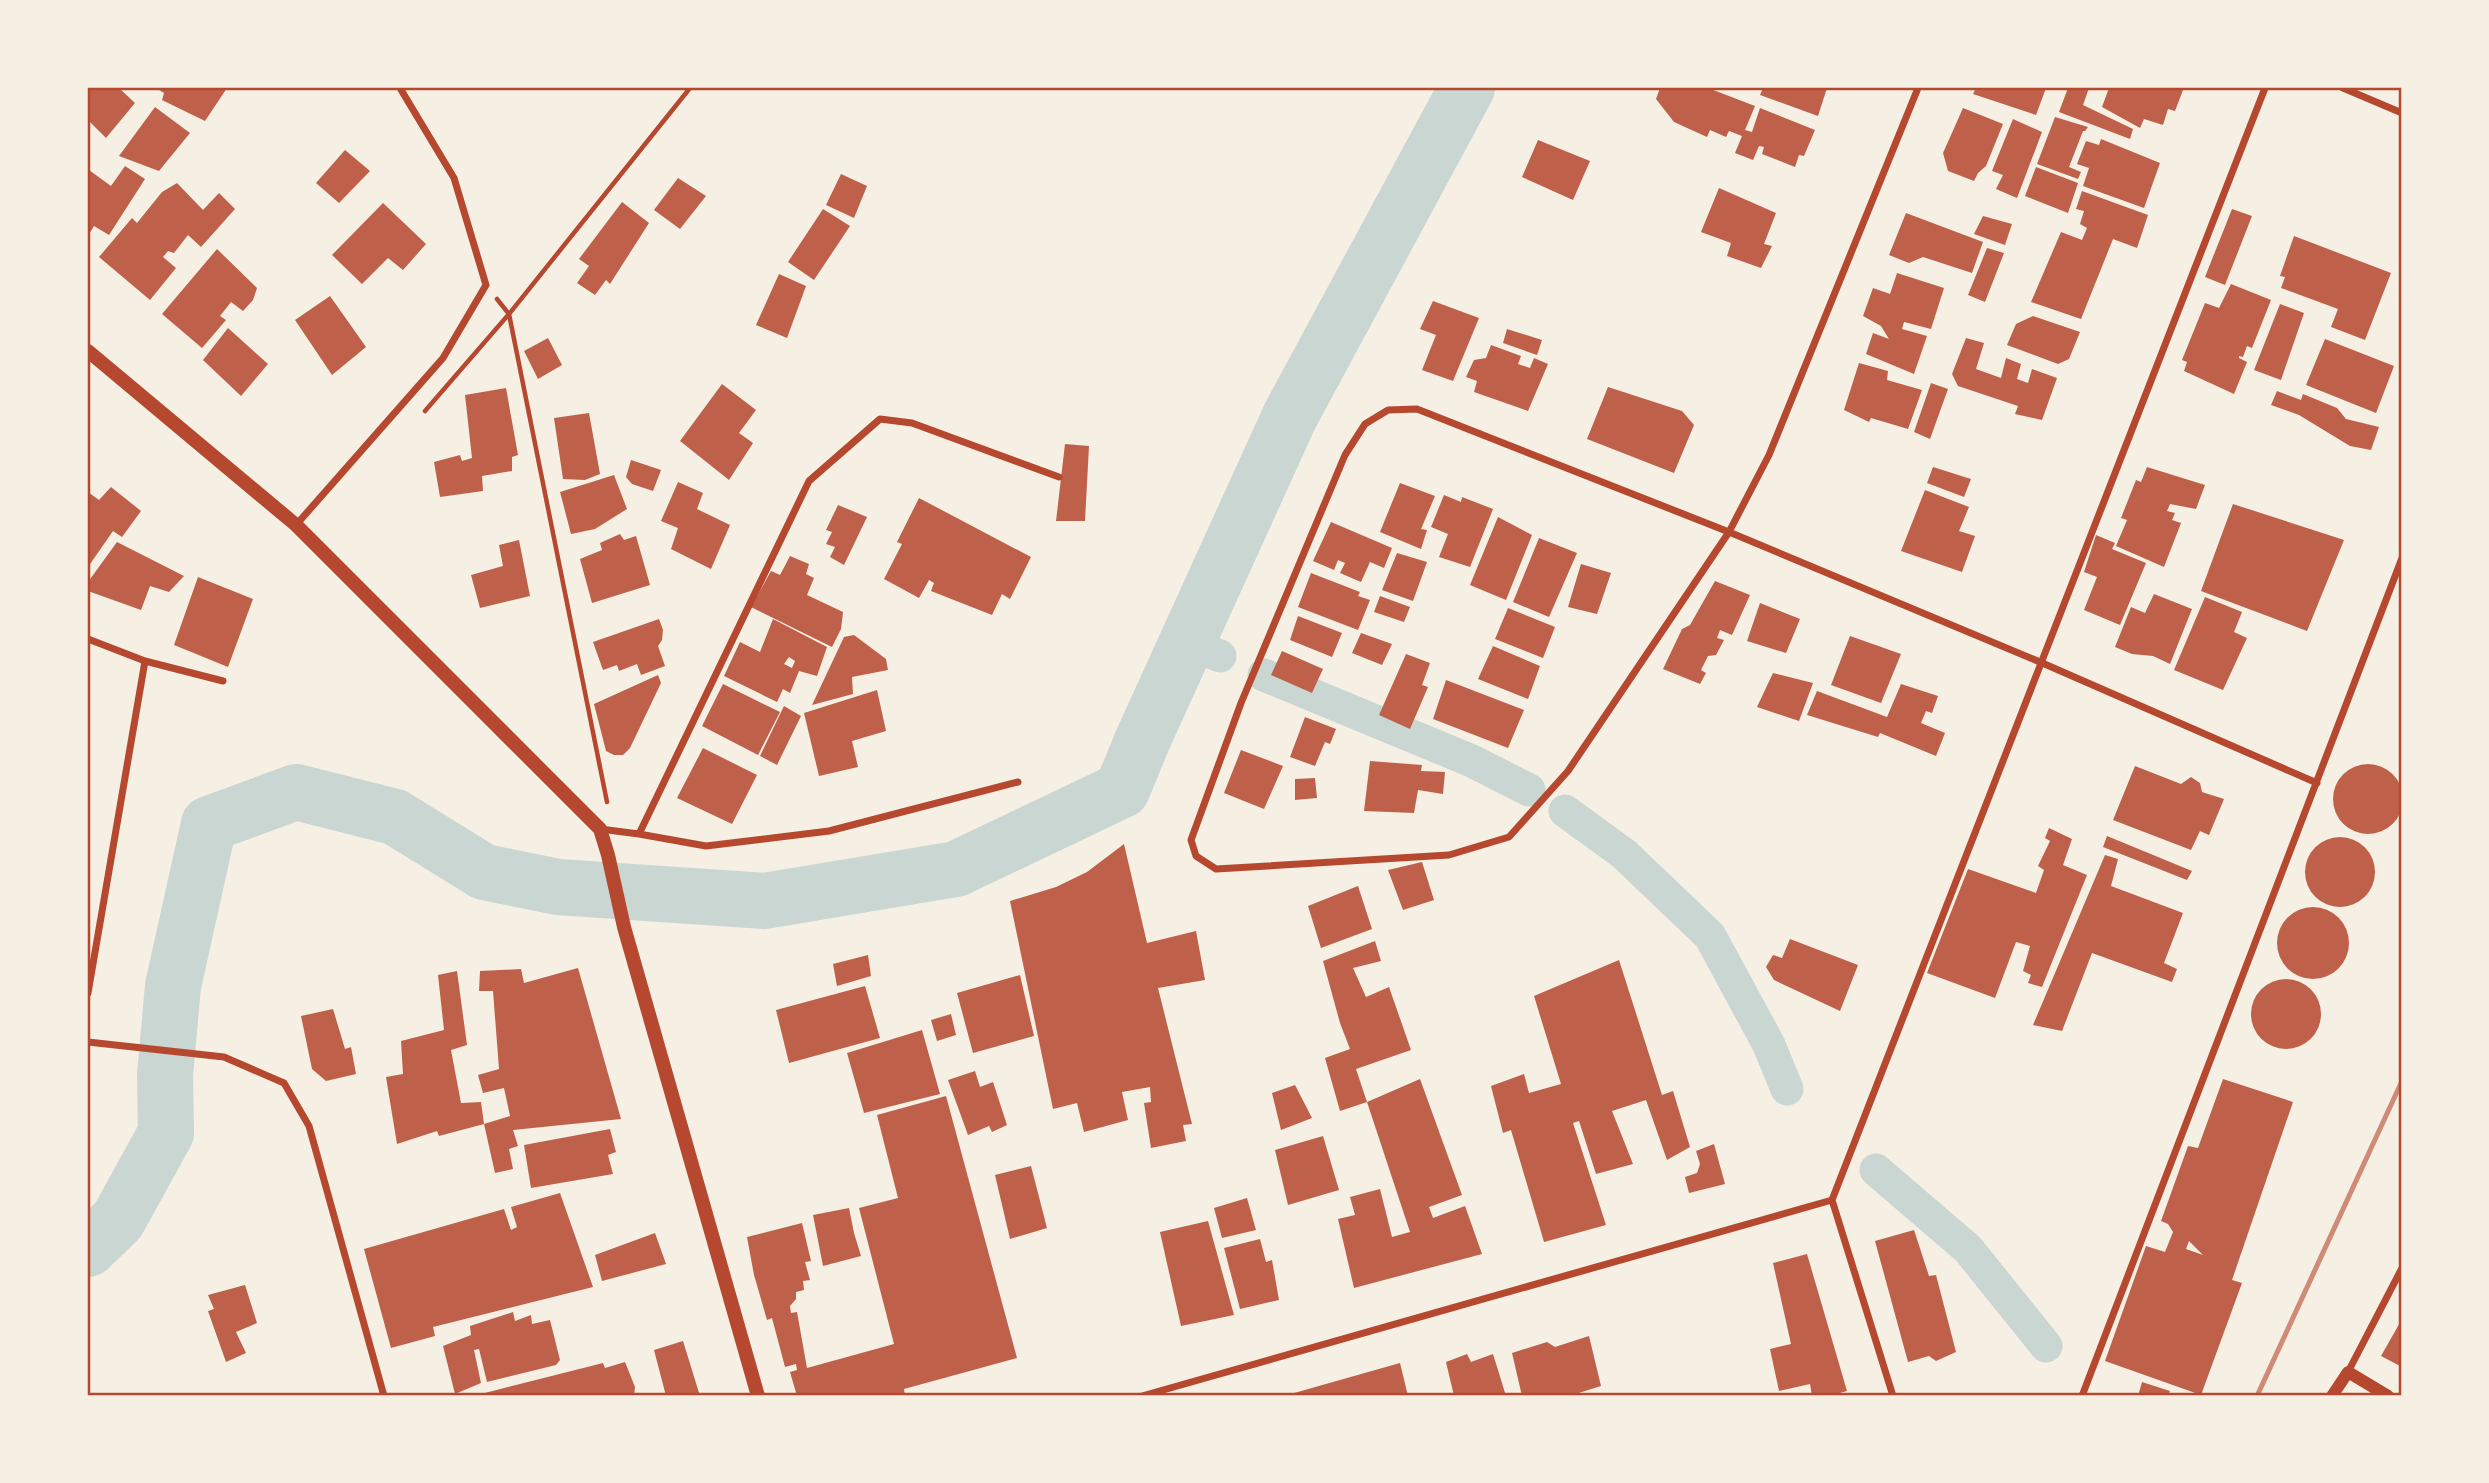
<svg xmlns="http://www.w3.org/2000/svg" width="2489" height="1483" font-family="'Work Sans',sans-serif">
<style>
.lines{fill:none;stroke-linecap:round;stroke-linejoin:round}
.canal{stroke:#c9d6d2;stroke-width:33}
.river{stroke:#c9d6d2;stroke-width:56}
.building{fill:#bf614a;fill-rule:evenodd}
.path{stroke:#b5482f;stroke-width:4.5}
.minor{stroke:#b5482f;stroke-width:7}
.tertiary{stroke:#b5482f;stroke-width:12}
.secondary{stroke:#b5482f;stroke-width:14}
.rail{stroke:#cf8b77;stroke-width:5}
.neatline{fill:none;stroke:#b5482f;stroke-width:2.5}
</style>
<rect width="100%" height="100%" fill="#f6efe4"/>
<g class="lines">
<path class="canal" d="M1187,643L1220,656
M1264,675L1472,761L1529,790
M1565,811L1624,854L1710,936L1769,1045L1787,1089
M1876,1170L1968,1249L2046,1346"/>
<path class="river" d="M88,1249L118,1220L166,1133L165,1075L173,986L209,824L296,792L395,817L484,872L558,887L765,901L956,869L1122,790L1143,739L1290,416L1467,88"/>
</g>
<path class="building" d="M88,88H119L135,103L106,138L88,120Z
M156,88H227L205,121L162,100L164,93Z
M1660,88H1708L1755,106L1745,130L1752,132L1760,108L1815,130L1804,156L1799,155L1795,167L1762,154L1764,147L1759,146L1753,160L1735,153L1742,136L1729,131L1726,137L1710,130L1707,137L1674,122L1656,99Z
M1763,88H1827L1818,116L1760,95Z
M1976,88H2046L2036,115L1973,94Z
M2068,88H2089L2083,105L2133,129L2130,139L2059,112Z
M2109,88H2177L2183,90L2175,111L2168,109L2163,125L2144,119L2140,128L2102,107Z
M155,107L190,133L159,171L119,156Z
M1963,108L2003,124L1986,166L1978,173L1974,181L1948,171L1943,153Z
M2055,117L2088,127L2085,131H2083L2069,167L2081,172L2078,179L2037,164Z
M2013,119L2042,132L2017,198L1996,189L2003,175L1992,171Z
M2101,139L2160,163L2144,208L2083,186L2089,168L2077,164L2086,141L2099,145Z
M1538,140L1590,161L1573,200L1522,177Z
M345,150L370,171L339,203L316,183Z
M125,166L145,179L109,235L94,226L88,236V172L89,170L111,186Z
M2036,167L2078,183L2068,213L2025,196Z
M841,174L867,186L854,218L826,205Z
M678,178L706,196L680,229L654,210Z
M177,183L203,210L219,193L235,209L201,247L188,235L174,253L168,251L163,257L176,268L150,300L99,257L132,218L137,223L162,192Z
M1719,188L1776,213L1764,244L1772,246L1761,268L1727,256L1731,243L1701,232Z
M2082,191L2148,215L2137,248L2113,239L2081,319L2031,302L2061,232L2082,240L2087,228L2080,224L2084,211L2076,209Z
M622,202L649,223L610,284L606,280L595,295L577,283L589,266L579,259Z
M383,203L426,244L403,270L388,258L362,284L332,255Z
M823,209L850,226L814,280L788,262Z
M2232,209L2252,216L2225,285L2205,277Z
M1906,213L1983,242L1972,273L1923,257L1909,263L1889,255Z
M1983,216L2012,224L2005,245L1974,234Z
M2294,236L2391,273L2365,340L2331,327L2338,309L2281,288L2285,277L2280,276Z
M1987,248L2004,253L1985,302L1968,295Z
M217,249L257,288L253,300L243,311L231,302L220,316L226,320L202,348L162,314Z
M1897,273L1944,288L1931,329L1904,322L1902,329L1927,336L1914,374L1866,354L1873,333L1889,339L1881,326L1863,316L1873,288L1890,294Z
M779,274L806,286L787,338L756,325Z
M2231,284L2271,300L2252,348L2247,346L2243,357L2239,356V358L2247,362L2234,394L2184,371L2187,362L2182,360L2205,303L2219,308Z
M330,296L366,347L332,375L295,320Z
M1433,301L1479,318L1453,381L1422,370L1436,335L1420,329Z
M2280,304L2304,313L2281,380L2254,370Z
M2033,316L2080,332L2069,359L2058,364L2007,345L2016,324Z
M228,328L268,364L241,396L203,360Z
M1507,329L1542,340L1537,355L1503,343Z
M548,338L562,365L538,379L524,351Z
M1966,338L1984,343L1976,369L2001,378L2006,358L2021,364L2017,379L2028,383L2032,369L2057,378L2042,420L2015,414L2018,406L1958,386L1952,374Z
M2325,339L2394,366L2376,413L2306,385Z
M1491,345L1521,356L1518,364L1530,368L1534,358L1548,364L1528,411L1474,392L1477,381L1466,377L1474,360L1486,358Z
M1859,363L1888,371L1887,380L1922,390L1908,429L1871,418L1869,422L1844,410Z
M1931,383L1948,389L1930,439L1914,432Z
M722,384L756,410L739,433L753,443L729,480L680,441Z
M1608,387L1682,411L1694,425L1674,473L1587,439Z
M506,388L518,455L512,457V471L482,476L483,491L440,497L434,462L460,455L462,461L472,458L465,395Z
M2277,391L2301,400L2303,394L2337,408L2346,419L2379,427L2371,450L2350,446L2299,415L2271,405Z
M589,413L600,474L585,480L563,479L554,418Z
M1065,444L1089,446L1085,521H1056Z
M631,460L661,470L653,491L632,484L626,477Z
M1933,467L1971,479L1964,497L1927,483Z
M2147,467L2205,485L2196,509L2170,504L2167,511L2175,513L2172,520L2181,523L2164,567L2116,546L2127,520L2121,518L2136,480L2141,482Z
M614,475L627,509L595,529L571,534L560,492Z
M678,482L703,493L697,509L730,525L711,569L671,549L678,528L661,521Z
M1400,483L1435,496L1421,529L1427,530L1421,549L1380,532Z
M111,487L141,511L122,537L113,531L88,567V492L99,500Z
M1925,490L1969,507L1959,531L1975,536L1962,572L1901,551Z
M1444,495L1461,502L1462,497L1493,509L1470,567L1439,557L1448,534L1431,527Z
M919,498L1031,557L1010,599L1002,594L992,615L931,591L934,583L929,580L919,598L884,579L902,544L897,542Z
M2233,504L2344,540L2307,631L2201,591Z
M838,505L867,517L844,565L830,557L835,547L826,544L832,532L826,530Z
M1498,517L1532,535L1506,600L1470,585Z
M1331,522L1392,548L1384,568L1370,562L1361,582L1340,573L1345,563L1338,560L1334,570L1313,561Z
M620,534L624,540L636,536L650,585L592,603L580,559L602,550L600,543Z
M2096,535L2115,543L2112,549L2146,563L2120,625L2084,610L2097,577L2084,572Z
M1539,538L1577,553L1549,617L1513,602Z
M519,540L530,596L480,608L471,575L503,566L499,545Z
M117,542L184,576L169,592L150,586L141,610L88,591V582Z
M1397,553L1427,562L1413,601L1382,590Z
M790,556L809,564L806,574L814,578L807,595L843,612L841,629L832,647L751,607L771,571L780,575Z
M1581,564L1611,573L1597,614L1568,607Z
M1311,573L1360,592L1358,596L1370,600L1358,630L1298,607Z
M198,577L253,599L228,667L174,645Z
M1715,581L1750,595L1732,635L1720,630L1717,638L1724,640L1716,655L1708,656L1701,670L1706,673L1700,684L1663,669L1682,629L1690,625Z
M2154,594L2192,609L2170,664L2153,656L2132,654L2115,647L2131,607L2145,613Z
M1380,596L1410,607L1404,622L1374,612Z
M2205,597L2242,612L2234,632L2247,638L2223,690L2174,670Z
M1760,603L1800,619L1786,653L1747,641Z
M1508,608L1555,627L1543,658L1495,639Z
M1298,616L1342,633L1332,657L1290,640Z
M659,619L663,630L662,640L658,646L665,666L641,675L637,664L619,671L617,665L603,670L593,642Z
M773,619L827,647L817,676L799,671L790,693L783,689L777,702L724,676L740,642L760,652ZM789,657L795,661L792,668L784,664Z
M1361,633L1392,644L1382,665L1352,653Z
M854,635L886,659L888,670L852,677L853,694L812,705L844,637Z
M1850,636L1901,654L1881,703L1831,685Z
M1493,646L1540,666L1528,699L1478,679Z
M1282,651L1323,669L1312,693L1271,675Z
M1406,654L1430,663L1422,685L1428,687L1410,729L1379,715Z
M1773,673L1813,683L1799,721L1757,707Z
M658,675L661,683L630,748L623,755H614L606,751L594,704Z
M1446,680L1524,710L1508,748L1433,719Z
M723,684L780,712L758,755L702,726Z
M1901,684L1938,696L1932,713L1926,711L1921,723L1945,733L1936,756L1880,733L1878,737L1807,715L1817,691L1887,717Z
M877,690L886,731L852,741L858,767L819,776L804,713Z
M784,706L801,716L777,765L760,756Z
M1305,717L1336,729L1330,744L1325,742L1315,766L1290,757Z
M703,748L757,775L732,824L677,798Z
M1241,750L1283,766L1264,809L1224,793Z
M1370,761L1422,765L1421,771L1445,772L1443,794L1418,790L1414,813L1364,811Z
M2333 799a35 35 0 1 1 70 0a35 35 0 1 1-70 0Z
M2135,766L2181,784L2191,777L2200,783L2202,792L2224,799L2209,835L2200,831L2191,850L2113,820Z
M1315,778L1317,798L1295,800V779Z
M2049,828L2072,839L2063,865L2087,875L2042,987L2028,983L2031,975L2023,971L2030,946L2016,942L1995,998L1927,973L1968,869L2036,893L2044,870L2038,866L2050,841L2045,838Z
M2107,836L2192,871L2187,880L2103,847Z
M2305 872a35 35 0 1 1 70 0a35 35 0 1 1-70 0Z
M1124,844L1147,943L1196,931L1205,980L1158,988L1192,1124L1183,1125L1186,1141L1151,1148L1144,1103L1151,1102L1150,1087L1122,1092L1128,1120L1084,1132L1077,1103L1053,1109L1010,901L1056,887L1087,872Z
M2105,855L2118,859L2111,886L2183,913L2164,963L2177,969L2172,982L2092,953L2062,1031L2033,1025Z
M1422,862L1434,900L1403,910L1388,870Z
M1358,886L1372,929L1321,948L1308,906Z
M2277 943a36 36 0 1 1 72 0a36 36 0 1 1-72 0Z
M1790,939L1858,965L1840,1011L1774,980L1766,967L1773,955L1782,958Z
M1375,941L1381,961L1353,968L1366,997L1389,987L1411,1050L1356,1069L1367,1102L1340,1111L1325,1058L1350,1049L1340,1023L1323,961Z
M868,955L871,976L837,986L833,964Z
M1619,960L1662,1095L1673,1091L1690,1147L1667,1160L1646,1100L1612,1111L1633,1164L1596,1174L1579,1121L1573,1123L1606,1225L1544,1242L1511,1130L1503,1133L1491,1086L1524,1074L1529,1093L1561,1084L1534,996Z
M578,968L621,1119L513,1130L518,1146L509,1149L513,1169L495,1173L484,1124L439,1136L437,1131L397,1144L386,1077L403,1074L401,1041L444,1030L438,975L457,971L467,1045L451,1050L461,1103L481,1102L484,1124L510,1116L504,1088L483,1093L478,1075L499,1069L493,991H479L480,971L521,969L524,983Z
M1020,975L1034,1036L973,1053L957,993Z
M2251 1014a35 35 0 1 1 70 0a35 35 0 1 1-70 0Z
M865,986L880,1038L789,1063L776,1010Z
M333,1009L345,1049L351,1047L356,1074L326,1081L312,1069L301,1016Z
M951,1014L956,1035L937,1041L931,1020Z
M922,1030L940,1094L864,1113L847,1053Z
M975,1071L980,1087L993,1082L1007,1125L992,1132L989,1126L968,1135L948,1080Z
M1420,1079L1462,1195L1429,1207L1433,1218L1465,1206L1482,1254L1354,1288L1338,1219L1355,1215L1350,1197L1380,1189L1392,1237L1410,1232L1367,1102Z
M2223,1079L2293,1102L2232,1280L2242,1283L2201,1395L2105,1361L2146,1246L2165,1252L2173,1232L2168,1224L2161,1221L2188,1146L2198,1148ZM2189,1241L2203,1255L2186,1249Z
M1295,1085L1312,1118L1281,1130L1272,1093Z
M946,1096L1017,1358L904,1389L905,1396H797L790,1372L797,1370L796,1364L785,1367L772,1318L767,1320L754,1275L747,1237L802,1223L811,1261L805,1262L810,1280L803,1281L804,1290L796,1292V1299L790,1306L791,1313L797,1312L807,1368L894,1344L859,1208L898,1198L877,1115Z
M610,1129L616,1152L608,1155L613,1174L531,1188L524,1145Z
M1323,1136L1339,1190L1288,1205L1275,1150Z
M1714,1144L1725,1184L1689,1193L1685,1177L1697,1173L1700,1164L1696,1151Z
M1031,1166L1047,1228L1010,1239L995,1175Z
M560,1193L593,1287L433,1327L435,1336L391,1348L364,1249L504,1209L511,1230L517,1227L511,1207Z
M1247,1198L1256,1230L1222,1238L1214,1208Z
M849,1208L854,1233L861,1256L823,1266L813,1215Z
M1208,1221L1234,1315L1181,1326L1160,1232Z
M1914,1230L1929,1276L1936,1275L1956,1352L1936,1361L1929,1356L1908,1362L1875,1241Z
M655,1233L666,1264L602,1281L595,1255Z
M1260,1239L1266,1262L1272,1260L1279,1300L1240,1309L1224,1248Z
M1807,1254L1847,1391L1829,1396H1812L1810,1384L1779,1391L1770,1349L1791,1344L1773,1263Z
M245,1285L257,1323L236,1332L246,1353L226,1362L208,1311L214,1309L208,1295Z
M513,1312L515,1321L531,1315L532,1324L550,1320L560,1360L556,1365L487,1382L479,1349L474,1350L481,1383L455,1394L443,1346L471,1335L470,1326Z
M2402,1319V1367L2381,1356Z
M1589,1336L1601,1386L1569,1396H1522L1512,1353L1547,1342L1555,1347Z
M683,1341L700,1396H666L654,1350Z
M1467,1354L1471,1362L1493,1354L1506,1396H1454L1446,1362Z
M625,1362L635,1387L634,1396H473L603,1363L605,1368Z
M1400,1363L1408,1396H1287V1395Z
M2142,1382L2170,1391L2168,1396H2138Z"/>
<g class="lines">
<path class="path" d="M497,299L509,314L607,802
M425,411L509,314L690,88"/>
<path class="minor" d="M1918,88L1769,455L1729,532L1568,771L1509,837L1449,855L1216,869L1196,856L1191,840L1241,703L1345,455L1365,424L1388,410L1417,409L1729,532L2040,662L2317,783
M2343,88L2402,113
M296,525L443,358L486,285L454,178L400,88
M88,639L145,661L223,681
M600,829L639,834L809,481L880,419L912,423L1059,477
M639,834L706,846L829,831L1018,782
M88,993L145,661
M88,1042L224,1057L284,1083L309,1126L384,1396
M1832,1200L2265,88
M1832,1200L1893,1396
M2348,1372L2402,1268
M1142,1396L1832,1200
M2082,1396L2402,558"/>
<path class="tertiary" d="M2332,1396L2348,1372L2388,1396"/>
<path class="secondary" d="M88,351L296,525L600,829L608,855L624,927L758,1396"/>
<path class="rail" d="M2257,1396L2402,1081"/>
</g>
<rect width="2489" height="1483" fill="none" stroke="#f6efe4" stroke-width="178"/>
<rect x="89" y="89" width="2311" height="1305" class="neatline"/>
</svg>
